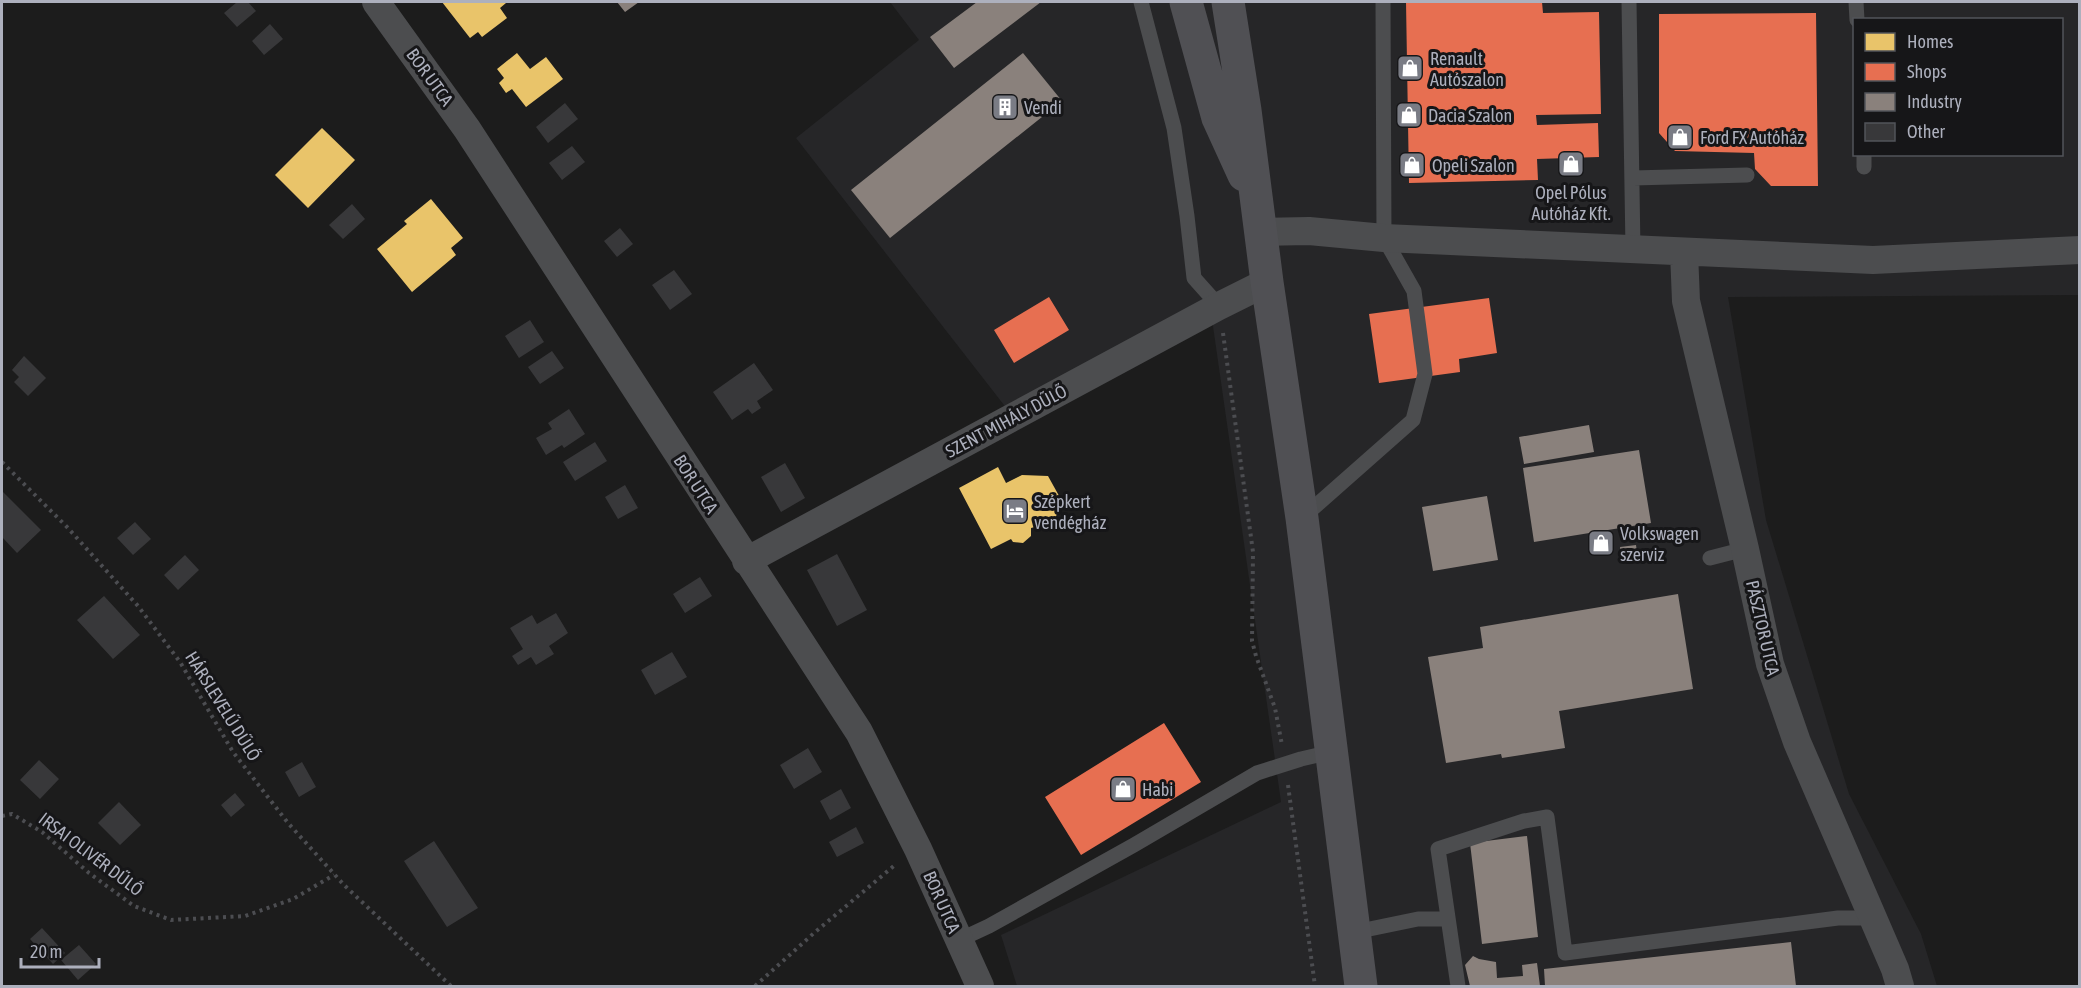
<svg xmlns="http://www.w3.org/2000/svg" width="2081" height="988" font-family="'Asap Condensed',sans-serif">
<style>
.built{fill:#262628;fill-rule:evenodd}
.homes{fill:#e9c46a}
.shops{fill:#e76f51}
.industry{fill:#8a817c}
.building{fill:#38383a}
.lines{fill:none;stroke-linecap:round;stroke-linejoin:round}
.path{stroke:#4c4d51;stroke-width:4;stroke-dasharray:3 4.5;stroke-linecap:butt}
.lane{stroke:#4c4d4f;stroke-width:15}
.street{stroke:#4c4d4f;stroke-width:28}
.secondary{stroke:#505054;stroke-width:33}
.labels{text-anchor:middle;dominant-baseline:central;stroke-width:6;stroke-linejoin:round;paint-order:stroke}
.poi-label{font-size:18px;fill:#adb0bd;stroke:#161618;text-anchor:start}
.street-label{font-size:18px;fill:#adb0bd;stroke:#161618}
</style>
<rect width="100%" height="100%" fill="#1c1c1c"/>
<path class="built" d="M890,2H2079V295L1728,297L1766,520L1849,794L1921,934L1937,986H1017L1001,935L1281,802L1212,319L1018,423L796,138L919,40ZM1854,20H2062V154H1854Z"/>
<path class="homes" d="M442,2H505L506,3L500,8L507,18L482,37L478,32L470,38Z
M517,53L530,69L546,57L563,79L526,107L512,89L506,93L499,83L504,78L497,69Z
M322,128L355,160L308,208L275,175Z
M431,199L463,238L451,248L456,255L412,292L377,249L407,224L404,221Z
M998,467L1006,483L1022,475L1048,476L1063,503L1055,518L1043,525L1031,528V536L1023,543L1013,542L1011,539L991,549L959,488Z"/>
<path class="shops" d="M1406,2H1542L1543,13L1599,12L1601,114L1536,115L1537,125L1598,123L1599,157L1537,159L1538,180L1409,183Z
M1816,13L1818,186H1771L1755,169L1754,153L1675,151L1659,133V14Z
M1049,297L1069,330L1014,363L994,330Z
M1489,298L1497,353L1459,359L1460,372L1379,383L1369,314Z
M1164,723L1201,782L1081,855L1045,797Z"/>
<path class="industry" d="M617,2H639L625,12Z
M977,2H1041L954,68L930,37Z
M1023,53L1062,101L890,238L851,190Z
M1589,425L1594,452L1524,464L1519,437Z
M1639,450L1651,523L1534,542L1523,468Z
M1487,496L1498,560L1433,571L1422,507Z
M1636,545L1638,559L1622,561L1620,547Z
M1678,594L1693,689L1559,711L1565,748L1502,758L1501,754L1446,763L1428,657L1483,648L1480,627Z
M1527,836L1538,937L1482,944L1470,843Z
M1791,942L1796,986H1545L1544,969Z
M1473,956L1479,959L1496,962L1497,978L1523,976L1522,965L1537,963L1540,986H1470L1465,965Z"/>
<path class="building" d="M237,2H248L256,11L237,27L224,13Z
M270,24L283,39L264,55L252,41Z
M565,103L578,119L548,143L536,127Z
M572,146L585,162L562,180L549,163Z
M352,204L365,219L343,239L329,225Z
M620,228L633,244L617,257L604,241Z
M674,270L692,294L670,310L652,285Z
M530,320L544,342L519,358L505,336Z
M552,351L564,368L540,384L528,367Z
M24,356L46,378L28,396L14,382L19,377L12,370Z
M754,363L773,390L757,401L761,408L752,414L748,409L732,420L713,392Z
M569,409L585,434L564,448L562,445L546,455L536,438L552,429L548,423Z
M595,442L607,461L575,481L563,462Z
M785,463L805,498L781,512L761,477Z
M625,485L638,508L618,519L605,497Z
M2,491L41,530L17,553L2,537Z
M135,522L151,539L133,555L117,538Z
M837,554L867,610L837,626L807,570Z
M185,555L199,570L178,590L164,575Z
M700,577L712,596L685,613L673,594Z
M104,596L140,635L113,659L77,620Z
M556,613L568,633L549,646L554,654L536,665L531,657L518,665L512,656L523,649L510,628L532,615L537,624Z
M672,652L687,677L655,695L641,670Z
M808,748L822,772L794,789L780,765Z
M39,760L59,779L40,799L20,780Z
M302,762L316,787L299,797L285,772Z
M841,789L851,808L830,820L820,801Z
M235,793L245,805L231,817L221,805Z
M119,802L141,825L120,845L98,823Z
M856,827L864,843L837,857L829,842Z
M434,841L478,908L447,927L404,861Z
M42,928L65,953L53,964L30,939Z
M79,945L96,964L78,980L61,960Z"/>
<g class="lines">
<path class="path" d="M1223,333L1253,552L1252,641L1256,656L1275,708L1282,745
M2,462L67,527L138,606L180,662L233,752L288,823L344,885L451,986
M1288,785L1315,986
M2,816L12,814L42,832L89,873L134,906L171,920L245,916L293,899L334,875
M755,986L814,933L895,865"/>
<path class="lane" d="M1141,2L1174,128L1187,216L1194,278L1219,306
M1629,2L1633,250
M1856,2L1857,20
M1864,154V167
M1633,178L1747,175
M1302,518L1413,420L1425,374L1414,291L1384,238L1383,2
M1710,558L1745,549
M1355,932L1418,919H1448
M959,940L989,926L1134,845L1257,773L1301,759L1331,752
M1458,986L1438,849L1524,821L1547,817L1565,953L1838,918H1873"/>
<path class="street" d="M376,2L467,129L859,732L918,849L980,986
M1261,232L1309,231L1384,238L1873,260L2080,250
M1684,252L1686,301L1745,549L1770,664L1797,742L1895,969L1900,986
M746,561L1219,306L1267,282"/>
<path class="secondary" d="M1186,2L1218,118L1244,175
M1228,2L1245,110L1267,282L1302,518L1361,986"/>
</g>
<defs>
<symbol id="shop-square" viewBox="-11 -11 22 22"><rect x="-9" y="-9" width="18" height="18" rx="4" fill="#7a7c85" stroke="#161618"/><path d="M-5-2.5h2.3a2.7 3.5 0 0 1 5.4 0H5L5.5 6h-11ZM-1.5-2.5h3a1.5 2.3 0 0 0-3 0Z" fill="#fff"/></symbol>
<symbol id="building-square" viewBox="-11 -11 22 22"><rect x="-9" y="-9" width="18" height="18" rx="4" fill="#7a7c85" stroke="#161618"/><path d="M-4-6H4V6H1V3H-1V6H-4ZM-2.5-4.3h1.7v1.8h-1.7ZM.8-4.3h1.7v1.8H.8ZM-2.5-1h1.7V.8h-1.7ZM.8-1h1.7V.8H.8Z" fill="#fff"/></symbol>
<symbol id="hotel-square" viewBox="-11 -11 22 22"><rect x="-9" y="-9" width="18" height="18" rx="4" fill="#7a7c85" stroke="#161618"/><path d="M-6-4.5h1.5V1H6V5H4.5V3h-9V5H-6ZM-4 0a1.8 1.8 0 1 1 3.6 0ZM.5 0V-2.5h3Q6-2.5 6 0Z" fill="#fff"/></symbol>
</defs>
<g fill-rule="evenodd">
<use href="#shop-square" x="1395" y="53" width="30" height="30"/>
<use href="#building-square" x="990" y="92" width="30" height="30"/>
<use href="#shop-square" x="1394" y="100" width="30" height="30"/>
<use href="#shop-square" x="1665" y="122" width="30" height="30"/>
<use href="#shop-square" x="1556" y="149" width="30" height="30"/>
<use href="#shop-square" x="1397" y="150" width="30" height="30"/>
<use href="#hotel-square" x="1000" y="496" width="30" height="30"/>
<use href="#shop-square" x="1586" y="528" width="30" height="30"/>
<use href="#shop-square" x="1108" y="774" width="30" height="30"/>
</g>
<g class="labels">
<g class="poi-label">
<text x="1430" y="58">Renault<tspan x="1430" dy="21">Autószalon</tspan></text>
<text x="1024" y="107">Vendi</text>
<text x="1428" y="115">Dacia Szalon</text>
<text x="1700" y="137">Ford FX Autóház</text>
<text x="1432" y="165">Opeli Szalon</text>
<text x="1571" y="192" text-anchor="middle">Opel Pólus<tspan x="1571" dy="21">Autóház Kft.</tspan></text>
<text x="1034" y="501">Szépkert<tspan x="1034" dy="21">vendégház</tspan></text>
<text x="1620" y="533">Volkswagen<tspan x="1620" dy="21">szerviz</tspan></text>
<text x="1142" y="789">Habi</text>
</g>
<g class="street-label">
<text transform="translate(430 77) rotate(54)">BOR UTCA</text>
<text transform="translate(1006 421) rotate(-28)">SZENT MIHÁLY DŰLŐ</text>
<text transform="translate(696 484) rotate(57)">BOR UTCA</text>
<text transform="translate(1763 628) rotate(77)">PÁSZTOR UTCA</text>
<text transform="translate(223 706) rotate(58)">HÁRSLEVELŰ DŰLŐ</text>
<text transform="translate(91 854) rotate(37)">IRSAI OLIVÉR DŰLŐ</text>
<text transform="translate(942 902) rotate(66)">BOR UTCA</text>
</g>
</g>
<rect width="2081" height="988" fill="none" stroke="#adb0bd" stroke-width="6"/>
<rect x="1853" y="18" width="210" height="138" fill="#161618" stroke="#52545a" stroke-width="1.5"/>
<rect x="1865" y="33" width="30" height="18" fill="#e9c46a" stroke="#52545a" stroke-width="1.5"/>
<text x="1907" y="48" font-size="18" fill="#adb0bd">Homes</text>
<rect x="1865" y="63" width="30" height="18" fill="#e76f51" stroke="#52545a" stroke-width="1.5"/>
<text x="1907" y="78" font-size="18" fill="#adb0bd">Shops</text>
<rect x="1865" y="93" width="30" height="18" fill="#8a817c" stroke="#52545a" stroke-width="1.5"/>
<text x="1907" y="108" font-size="18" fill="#adb0bd">Industry</text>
<rect x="1865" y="123" width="30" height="18" fill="#38383a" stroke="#52545a" stroke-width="1.5"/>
<text x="1907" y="138" font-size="18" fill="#adb0bd">Other</text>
<path d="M21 958v9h78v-9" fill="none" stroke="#adb0bd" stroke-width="3"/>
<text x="30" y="958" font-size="18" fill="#adb0bd" stroke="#161618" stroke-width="4.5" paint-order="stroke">20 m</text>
</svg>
